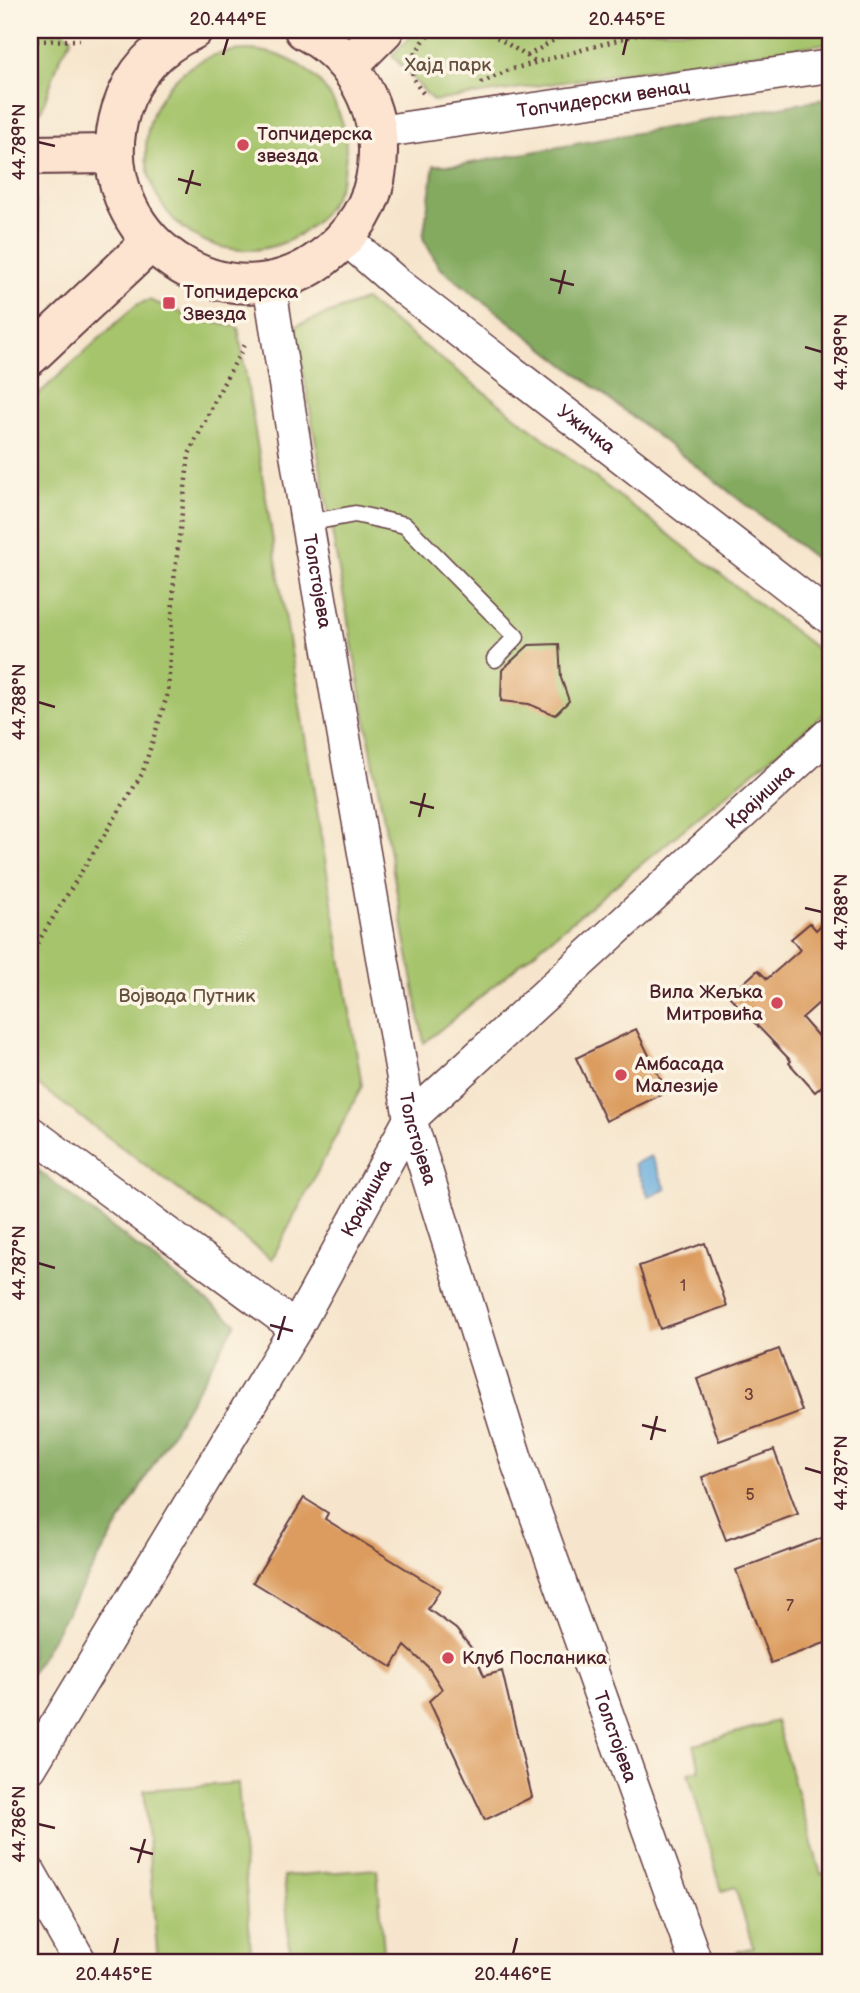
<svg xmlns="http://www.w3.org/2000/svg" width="860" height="1993" font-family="'Balsamiq Sans',sans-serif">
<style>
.green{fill:#a6c46c;stroke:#78724c;stroke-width:2}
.forest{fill:#84aa60;stroke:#676446;stroke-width:2}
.water{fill:#66acdd;stroke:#586684;stroke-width:2}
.building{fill:#dc9c5f}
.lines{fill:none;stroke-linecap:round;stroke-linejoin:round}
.lane-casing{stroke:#643d43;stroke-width:19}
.street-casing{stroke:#643d43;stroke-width:35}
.secondary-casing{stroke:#643d43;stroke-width:42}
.path{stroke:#643d43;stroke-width:4.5;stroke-dasharray:2 5;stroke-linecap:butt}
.lane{stroke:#fff;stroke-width:16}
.street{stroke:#fff;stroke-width:32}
.secondary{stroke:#fde4d1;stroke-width:38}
.ticks{fill:none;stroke:#4a1f2b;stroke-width:2.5}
.poi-dot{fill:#d1495b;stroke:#fcf5e5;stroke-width:2.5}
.labels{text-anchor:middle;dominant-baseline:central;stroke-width:7;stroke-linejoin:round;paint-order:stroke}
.number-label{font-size:16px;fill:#6e3e38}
.park-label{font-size:19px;fill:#66513e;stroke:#fcf5e5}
.street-label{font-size:19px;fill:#4a1f2b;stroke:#fcf5e5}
.poi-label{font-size:19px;fill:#4a1f2b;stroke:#fcf5e5;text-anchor:start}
.neatline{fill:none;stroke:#4a1f2b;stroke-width:2.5}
.ticks-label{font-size:18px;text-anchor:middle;fill:#4a1f2b}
</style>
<rect width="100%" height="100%" fill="#fcf5e5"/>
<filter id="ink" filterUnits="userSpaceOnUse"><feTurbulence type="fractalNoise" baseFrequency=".0143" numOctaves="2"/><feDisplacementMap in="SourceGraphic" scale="14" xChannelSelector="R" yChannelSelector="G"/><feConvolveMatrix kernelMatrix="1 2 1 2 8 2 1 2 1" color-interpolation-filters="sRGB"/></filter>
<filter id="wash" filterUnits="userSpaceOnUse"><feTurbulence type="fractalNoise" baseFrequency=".00686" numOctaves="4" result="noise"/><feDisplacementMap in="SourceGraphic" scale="28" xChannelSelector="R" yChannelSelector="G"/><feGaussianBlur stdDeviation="1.57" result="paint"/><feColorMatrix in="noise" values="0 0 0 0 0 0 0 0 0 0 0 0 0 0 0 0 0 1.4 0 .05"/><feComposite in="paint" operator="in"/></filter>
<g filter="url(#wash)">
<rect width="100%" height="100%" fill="#f6e5cc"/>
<path class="green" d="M30,30H62L72,38L60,58L41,111H30Z
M418,30H830V43L433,101L392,55Z
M146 150a100 100 0 1 1 200 0a100 100 0 1 1-200 0Z
M30,189H34L41,250L30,261Z
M149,300L197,319L238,327L362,1086L272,1259L30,1079V402L136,305Z
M365,300L830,659V709L424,1043L295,326Z
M776,1721L821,1874L830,1872V1963H740L737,1952L753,1947L735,1887L722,1891L688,1773L700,1770L694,1745Z
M238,1783L252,1963H158L144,1790Z
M377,1869L385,1963H291L284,1876Z"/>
<path class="forest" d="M830,98V570L439,267L423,238L434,165H460Z
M30,1164L236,1323L30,1676Z"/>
<path class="water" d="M651,1156L666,1189L649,1197L634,1164Z"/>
<g id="blocks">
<path class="building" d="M559,644L561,678L569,701L555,715L529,704L501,701L502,670L529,645Z
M830,917V1005L826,1009L820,1002L802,1018L830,1050V1079L815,1092L789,1063L791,1061L729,996L758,970L767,979L800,950L791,939L810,923L816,930Z
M636,1029L667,1092L606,1121L576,1058Z
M705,1243L727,1306L660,1329L639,1266Z
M779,1349L802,1411L719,1441L697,1379Z
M774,1450L798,1514L726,1540L702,1477Z
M304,1498L328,1513L325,1519L440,1590L428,1609L456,1629L473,1650L484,1676L502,1671L532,1797L485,1820L429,1701L442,1689L428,1667L405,1646L392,1667L253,1582Z
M830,1535V1641L771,1663L736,1570Z"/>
</g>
</g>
<g filter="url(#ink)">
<use href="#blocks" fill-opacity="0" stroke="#643d43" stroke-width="2"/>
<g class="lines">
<defs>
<path id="lane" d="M307,523L355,514L405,525L516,637L495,659"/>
<g id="street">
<path id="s1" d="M378,132L830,66"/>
<path id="s2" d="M345,238L398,284L830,618"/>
<path id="s3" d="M269,282L307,523L410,1119L516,1459L696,1963"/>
<path d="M30,1132L296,1328"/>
<path id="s4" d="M30,1768L296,1328L410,1119L830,733"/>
<path d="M30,1873L81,1963"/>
</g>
<path id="secondary" d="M193,30C158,46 133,73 121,110C83,235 231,339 331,251C362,224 379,191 378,149C377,98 349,54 304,30
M348,66L384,30
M30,155L114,154
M30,356L151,242"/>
</defs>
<use href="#lane" class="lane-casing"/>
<use href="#street" class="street-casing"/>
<use href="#secondary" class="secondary-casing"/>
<path class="path" d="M485,30L535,61
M779,38L826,30
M30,41L80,40
M527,56L571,30
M481,83L509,70L654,30
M423,93C402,69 415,51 432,30
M30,955L142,774L168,693L174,580L189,454L222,386L246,343"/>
<use href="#lane" class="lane"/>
<use href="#street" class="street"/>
<use href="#secondary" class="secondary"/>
</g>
</g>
<path class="ticks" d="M223,55L228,38M623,55L627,38M38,142L55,146M178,179L201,185M186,194L193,170M550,279L574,285M559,294L565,270M805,347L822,352M38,702L55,707M410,802L434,808M419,817L425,793M805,908L822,912M38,1263L55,1268M270,1325L293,1331M278,1340L285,1316M642,1425L666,1431M651,1440L657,1416M805,1468L822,1473M38,1824L55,1828M130,1848L153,1854M138,1863L145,1839M114,1954L118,1938M513,1954L517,1938"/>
<g class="poi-dot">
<circle cx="243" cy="145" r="7"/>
<rect x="162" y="296" width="14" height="14" rx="3.5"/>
<circle cx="777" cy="1003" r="7"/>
<circle cx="621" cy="1075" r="7"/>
<circle cx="448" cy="1658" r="7"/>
</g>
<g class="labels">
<g class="number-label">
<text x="683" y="1286">1</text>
<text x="749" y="1395">3</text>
<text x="750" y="1495">5</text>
<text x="790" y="1606">7</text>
</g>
<g class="park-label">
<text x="448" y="65">Хајд парк</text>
<text x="187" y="996">Војвода Путник</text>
</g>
<g class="street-label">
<text stroke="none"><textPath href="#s1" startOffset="228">Топчидерски венац</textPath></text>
<text stroke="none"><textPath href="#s2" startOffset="308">Ужичка</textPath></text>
<text stroke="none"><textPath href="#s3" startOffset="303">Толстојева</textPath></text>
<text stroke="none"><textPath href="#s4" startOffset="1228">Крајишка</textPath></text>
<text stroke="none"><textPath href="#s3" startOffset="870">Толстојева</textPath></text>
<text stroke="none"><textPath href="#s4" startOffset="662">Крајишка</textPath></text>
<text stroke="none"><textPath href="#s3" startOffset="1500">Толстојева</textPath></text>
</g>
<g class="poi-label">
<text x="257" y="134">Топчидерска<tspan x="257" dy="22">звезда</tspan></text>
<text x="183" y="292">Топчидерска<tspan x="183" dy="22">Звезда</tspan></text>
<text x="763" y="992" text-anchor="end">Вила Жељка<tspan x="763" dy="22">Митровића</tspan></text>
<text x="635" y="1064">Амбасада<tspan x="635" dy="22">Малезије</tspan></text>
<text x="462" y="1658">Клуб Посланика</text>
</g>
</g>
<rect width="860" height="1993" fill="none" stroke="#fcf5e5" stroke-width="77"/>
<rect x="38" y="38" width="784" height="1916" class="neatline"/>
<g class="ticks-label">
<text x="228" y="25">20.444°E</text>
<text x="627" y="25">20.445°E</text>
<text transform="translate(19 142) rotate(-90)" y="6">44.789°N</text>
<text transform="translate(841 352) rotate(-90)" y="6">44.789°N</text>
<text transform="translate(19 702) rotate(-90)" y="6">44.788°N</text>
<text transform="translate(841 912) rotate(-90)" y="6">44.788°N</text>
<text transform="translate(19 1263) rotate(-90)" y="6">44.787°N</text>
<text transform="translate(841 1473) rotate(-90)" y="6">44.787°N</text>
<text transform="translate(19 1824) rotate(-90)" y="6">44.786°N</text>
<text x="114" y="1980">20.445°E</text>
<text x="513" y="1980">20.446°E</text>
</g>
</svg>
